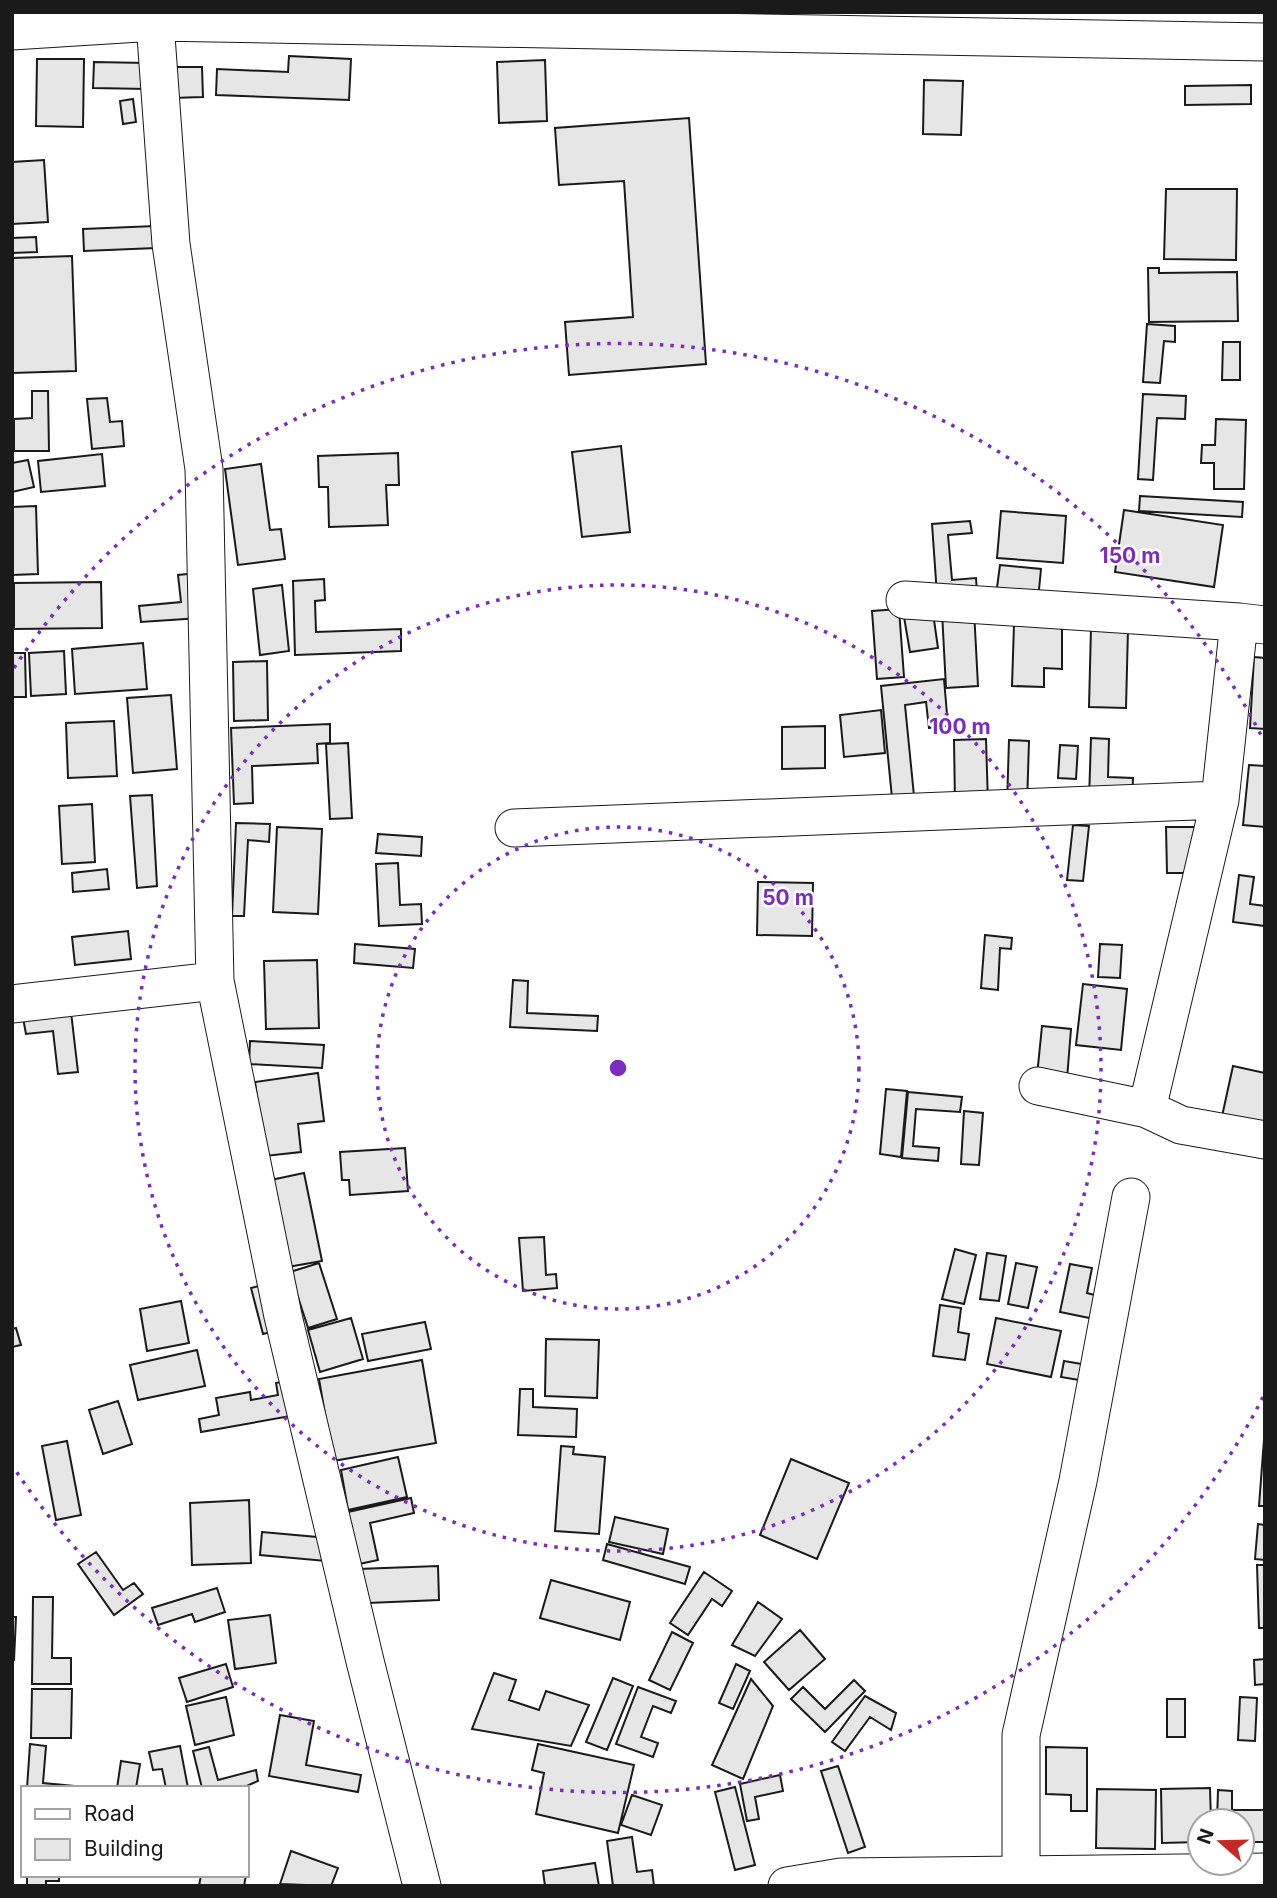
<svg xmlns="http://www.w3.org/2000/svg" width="1277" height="1898" font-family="Inter,sans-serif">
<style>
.building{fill:#e6e6e6;stroke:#1a1a1a;stroke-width:2}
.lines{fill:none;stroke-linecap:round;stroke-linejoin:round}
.minor-casing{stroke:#1a1a1a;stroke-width:39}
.minor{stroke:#fff;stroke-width:37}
.ring{fill:none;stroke:#7b2cbf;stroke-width:3.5;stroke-dasharray:3.5 7}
.centre{fill:#7b2cbf;stroke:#fff;stroke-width:3.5}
.ring-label{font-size:21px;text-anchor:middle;font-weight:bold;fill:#7b2cbf;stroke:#fff;stroke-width:5;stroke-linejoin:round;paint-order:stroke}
</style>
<rect width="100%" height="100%" fill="#fff"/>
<path class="building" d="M289,56L351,59L349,100L216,95L217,69L288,72Z
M37,59H84L83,127L36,126Z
M545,60L547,121L499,123L497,62Z
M94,62L147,63V89L93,88Z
M172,67H202L203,97L172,98Z
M924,80L963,81L961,135L923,134Z
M1251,85V104L1185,105V86Z
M133,99L136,122L123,124L120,101Z
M689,118L706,364L569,375L565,322L633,317L624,181L559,185L555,128Z
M44,160L48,222L12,224V162Z
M1166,189H1237L1236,260L1164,259Z
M155,226L156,248L84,251L83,229Z
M36,237L37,252L12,253V238Z
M72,256L76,371L12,373V258Z
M1148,268H1159V273L1237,272L1238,321L1149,322Z
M1147,324L1175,326V342L1164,341L1160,383L1143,382Z
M1223,342H1240V380H1222Z
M32,391H48L49,451H14V419L32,418Z
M1143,394L1186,396L1185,419L1157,418L1153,480L1138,479Z
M107,398L110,422L122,421L124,446L92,449L87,399Z
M1216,419L1246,420L1244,489H1214V463H1201L1202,445H1215Z
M621,446L630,532L582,537L572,452Z
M398,453L399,485H386L388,525L329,527L328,487H319L318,456Z
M102,454L105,486L41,492L38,461Z
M28,460L34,487L12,492V463Z
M261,464L270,530L281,529L285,559L238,565L225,469Z
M1140,496L1243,502L1242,517L1139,511Z
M36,506L38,574L12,575V507Z
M1124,510L1223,525L1214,587L1115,572Z
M1001,511L1066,516L1063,563L997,558Z
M970,521L972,533L948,535L952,580L976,578L977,592L937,595L932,524Z
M1000,565L1041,569L1038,600L996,595Z
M197,573L200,618L141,622L139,606L181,602L178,575Z
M324,579L325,600L315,601L316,632L401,629V651L295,655L293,581Z
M101,582L102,628L14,629V583Z
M282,585L289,651L260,655L253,589Z
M932,606L938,648L910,652L903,611Z
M899,609L904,677L877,679L872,611Z
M974,610L978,686L946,688L942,612Z
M1014,624L1062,625V669L1044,668V687L1012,686Z
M1091,628L1128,629L1126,708L1089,707Z
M143,643L147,689L75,694L72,649Z
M64,651L66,694L31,696L29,653Z
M12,653H25L26,697H12Z
M1254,657L1265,658V729L1250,728Z
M267,661L268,720L234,721L233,662Z
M944,679L948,726L929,728L926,702L905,705L915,806L893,808L881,686Z
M171,695L177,769L133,773L127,698Z
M881,710L885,753L844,757L840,715Z
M114,721L117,776L68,778L66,723Z
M330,724V743L317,744L318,763L252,766L253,803L234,804L231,728Z
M825,726V768L782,769V727Z
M1091,738L1109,739L1108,777L1133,778L1132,802L1089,800Z
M986,739L988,803L955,804L954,740Z
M1009,740L1029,741L1027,805H1007Z
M348,743L352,818L330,819L326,744Z
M1060,745L1078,746L1076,779L1058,778Z
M1249,765L1265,766V827L1243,825Z
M152,795L157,886L137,888L130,796Z
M92,804L95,862L62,864L59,806Z
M236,823L270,824L269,842L248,840L244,916H232Z
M1073,825L1089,826L1083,881L1067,880Z
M277,827L322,829L318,914L273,912Z
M1166,827H1198V873H1167Z
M378,834L422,837L421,856L376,853Z
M398,863L400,905L421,904L422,924L379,926L376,864Z
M107,869L109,889L73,892L72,873Z
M1239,875L1254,877L1250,904L1265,906V926L1233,922Z
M758,882L813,883L812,936L757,935Z
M128,931L131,959L75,965L72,937Z
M985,935L1012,938L1011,949L1000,948L998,990L981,988Z
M355,944L415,949L413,968L354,963Z
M1100,944L1122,945L1120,978L1098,977Z
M317,960L319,1028L266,1029L264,961Z
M513,980L528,981L527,1013L598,1016L597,1031L510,1027Z
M1083,984L1127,989L1121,1050L1076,1045Z
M71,1012L78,1072L58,1074L53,1031L26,1034L23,1018Z
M1042,1026L1071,1029L1067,1079L1037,1076Z
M250,1041L324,1045L322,1068L249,1064Z
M1233,1066L1265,1073V1130L1221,1121Z
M318,1073L324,1121L298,1124L301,1152L265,1156L255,1082Z
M886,1089L907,1091L901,1157L880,1154Z
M908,1092L962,1097L960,1112L916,1109L913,1146L939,1148L938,1161L902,1158Z
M964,1111L983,1113L979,1165L961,1164Z
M405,1148L408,1191L350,1195L349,1180H342L340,1152Z
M304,1173L322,1261L282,1268L266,1181Z
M544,1237L546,1275L556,1274L557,1288L523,1291L519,1238Z
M955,1249L976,1255L964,1304L942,1299Z
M987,1253L1006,1256L999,1301L980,1299Z
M319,1263L337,1319L308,1328L290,1272Z
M1016,1263L1037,1267L1028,1308L1008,1304Z
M1070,1264L1092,1268L1087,1293L1109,1299L1104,1321L1060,1312Z
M266,1284L278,1330L263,1334L251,1288Z
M181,1301L189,1343L147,1351L140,1309Z
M940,1305L961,1308L958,1332L969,1334L965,1360L933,1356Z
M351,1318L363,1359L320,1372L308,1330Z
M996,1318L1061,1331L1051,1377L987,1364Z
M425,1322L431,1349L368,1361L362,1334Z
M16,1328L21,1345L12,1347V1329Z
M546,1339L599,1340L597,1398L545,1396Z
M197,1350L205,1386L138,1400L130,1365Z
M422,1360L436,1443L333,1461L319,1379Z
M1064,1361L1088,1365L1085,1381L1061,1377Z
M290,1380L296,1415L201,1432L199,1419L219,1415L216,1398L250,1392L251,1400L278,1395L276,1383Z
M520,1389H533V1407L577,1409L576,1437L518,1435Z
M118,1401L132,1444L103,1454L89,1410Z
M1265,1426V1506H1259Z
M67,1441L81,1515L56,1520L42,1446Z
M561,1446L574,1447L573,1454L605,1457L599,1534L555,1531Z
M398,1457L407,1497L348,1510L341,1470Z
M791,1459L849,1483L817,1559L760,1535Z
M411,1498L414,1513L370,1523L378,1560L359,1564L348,1512Z
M249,1500L251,1563L192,1565L190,1503Z
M615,1517L668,1529L663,1554L609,1542Z
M1258,1524L1265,1525V1560L1255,1559Z
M262,1532L328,1538L326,1561L260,1555Z
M607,1544L690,1567L685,1584L603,1560Z
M96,1552L123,1590L134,1583L143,1594L114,1615L78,1564Z
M1257,1565H1265V1628H1259Z
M438,1566L439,1600L368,1603L358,1569Z
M704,1572L732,1591L722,1606L712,1599L688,1635L670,1623Z
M551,1580L630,1602L620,1640L540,1618Z
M217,1588L225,1612L195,1622L192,1614L158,1625L152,1608Z
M33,1597H53L52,1658H71V1684H32Z
M758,1602L782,1619L755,1656L732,1645Z
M270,1615L276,1663L235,1669L228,1620Z
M12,1617H16L14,1660H12Z
M800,1630L825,1659L789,1690L764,1662Z
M672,1632L693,1643L670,1690L649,1680Z
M1265,1659V1684L1255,1685L1254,1660Z
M226,1664L233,1687L187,1702L179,1678Z
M736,1664L750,1671L733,1709L719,1703Z
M494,1673L516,1680L509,1700L539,1710L546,1691L589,1705L571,1746L472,1729Z
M613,1678L633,1686L607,1750L586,1742Z
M751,1679L773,1706L743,1779L712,1765Z
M854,1680L865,1691L825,1732L791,1699L803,1687L825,1709Z
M638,1687L676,1701L671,1713L653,1706L641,1737L658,1743L653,1757L616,1744Z
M32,1689H72L71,1738H31Z
M865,1696L896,1713L891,1730L870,1717L845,1751L832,1742Z
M226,1697L234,1735L195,1745L186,1706Z
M1240,1697L1257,1698L1255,1741L1238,1740Z
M1167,1699H1185V1737H1167Z
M280,1715L314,1721L306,1765L361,1775L358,1792L269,1776Z
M30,1744L46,1746L43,1783L96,1788H27Z
M538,1744L634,1765L618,1833L536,1814L544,1773L532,1770Z
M180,1746L188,1788H166L162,1769L153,1770L149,1752Z
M209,1747L218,1780L256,1770L258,1781L242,1788H202L193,1751Z
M1046,1747L1087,1748V1811H1071V1795L1046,1794Z
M121,1761L140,1764L136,1788H117Z
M838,1766L865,1847L848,1853L821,1771Z
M780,1775L783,1791L755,1797L759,1819L747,1821L740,1784Z
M735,1787L755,1865L735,1870L715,1792Z
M1210,1788L1211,1821H1200V1842L1162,1843L1161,1789Z
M1097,1789L1156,1790L1155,1849L1096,1848Z
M1218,1790L1232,1791V1810H1265V1842H1242V1821H1217Z
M632,1795L662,1805L651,1835L621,1825Z
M632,1837L637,1872L652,1870L654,1886H613L607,1841Z
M291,1851L338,1868L331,1886L280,1884Z
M595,1863L599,1886H545L543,1871Z
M27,1875H59V1881H46V1886H27Z
M201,1875H246L244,1886H199Z"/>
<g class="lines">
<defs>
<path id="minor" d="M151,12L155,22L171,244L204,469L215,981L283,1316L365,1661L422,1886
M12,31L155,22L1265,42
M905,600L1239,622
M1265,625L1239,622L1220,800L1147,1109L1181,1125L1265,1140
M514,828L1220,800
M12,1004L215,981
M1038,1086L1147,1109
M1021,1876V1735L1078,1481L1131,1197
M787,1886L841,1877L1265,1872"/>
</defs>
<use href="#minor" class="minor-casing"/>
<use href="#minor" class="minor"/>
</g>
<g class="ring">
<circle cx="618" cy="1068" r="241"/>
<circle cx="618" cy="1068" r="483"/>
<path d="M1263 1397A724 724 0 0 1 14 1468M14 668A724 724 0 0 1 1263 739"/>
</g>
<circle cx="618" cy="1068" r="10" class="centre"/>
<g class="ring-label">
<text x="1130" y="563">150 m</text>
<text x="960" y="734">100 m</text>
<text x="788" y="905">50 m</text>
</g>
<rect width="1277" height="1898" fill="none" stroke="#1a1a1a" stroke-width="28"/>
<rect x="21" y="1786" width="228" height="91" fill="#ffffff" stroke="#a3a3a3" stroke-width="2"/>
<rect x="35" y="1809" width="35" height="10" fill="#ffffff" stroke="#a3a3a3" stroke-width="2"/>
<text x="84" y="1821" font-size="21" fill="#1a1a1a">Road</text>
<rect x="35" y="1839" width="35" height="21" fill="#e6e6e6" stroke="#a3a3a3" stroke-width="2"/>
<text x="84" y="1856" font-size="21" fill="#1a1a1a">Building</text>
<g transform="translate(1221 1842) rotate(290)"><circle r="33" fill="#ffffff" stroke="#a3a3a3" stroke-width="2"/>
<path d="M0-5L12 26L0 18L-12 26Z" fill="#c62828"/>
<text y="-10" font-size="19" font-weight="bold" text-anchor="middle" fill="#1a1a1a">N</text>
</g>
</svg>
